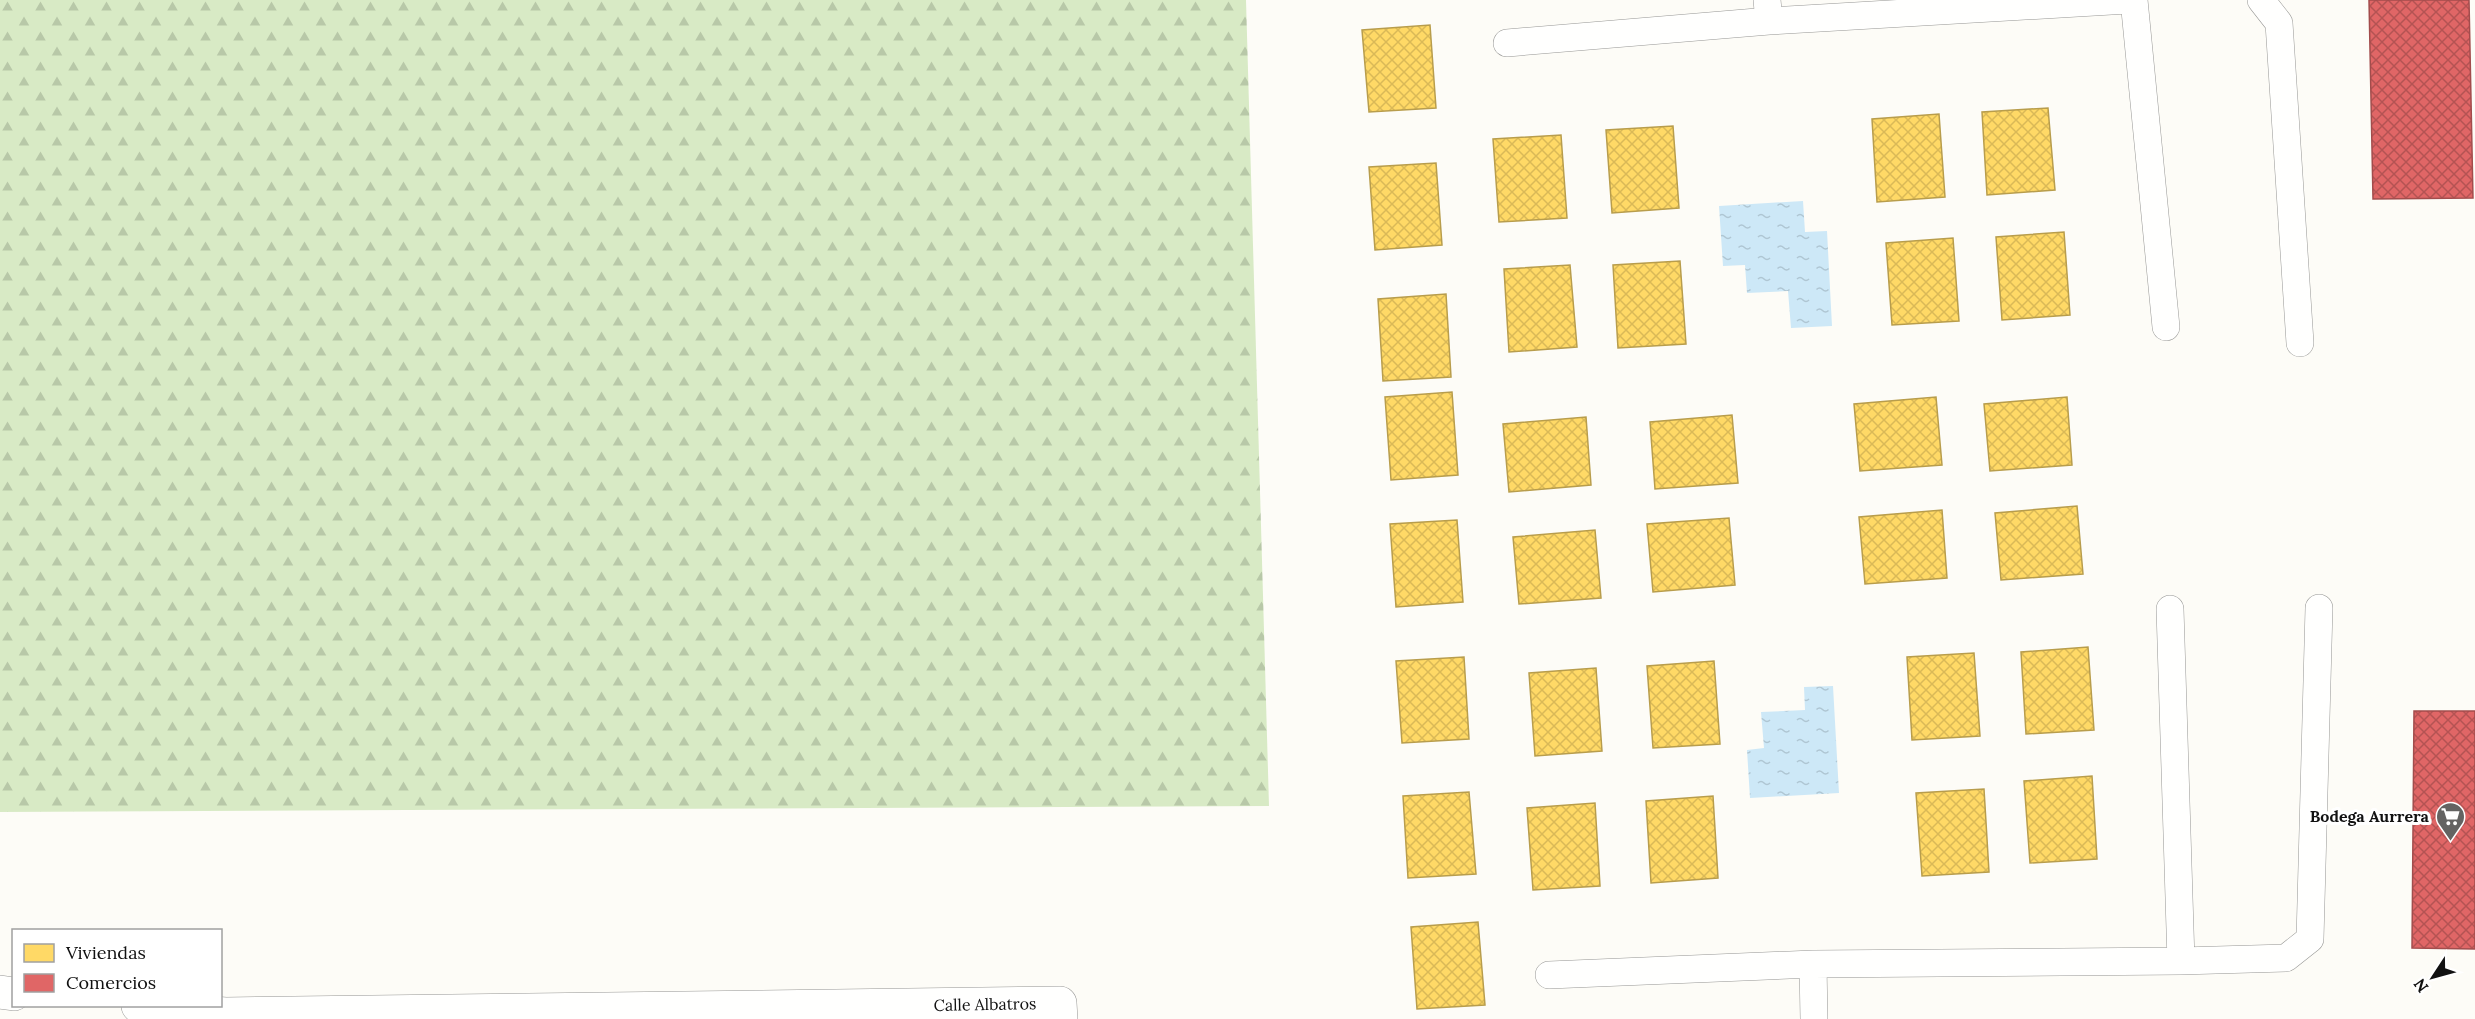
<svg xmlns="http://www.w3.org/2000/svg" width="2475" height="1019" font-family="Lora,serif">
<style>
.forest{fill:url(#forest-firs)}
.water{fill:url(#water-ripples)}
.homes{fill:url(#homes-cross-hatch);stroke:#b89d4c;stroke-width:1.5}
.shops{fill:url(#shops-cross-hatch);stroke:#a24c4c;stroke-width:1.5}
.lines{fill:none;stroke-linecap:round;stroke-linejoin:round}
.service-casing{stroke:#979795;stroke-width:28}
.minor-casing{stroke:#979795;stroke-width:34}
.service{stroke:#fffffe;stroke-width:27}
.minor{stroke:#fffffe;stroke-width:33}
.labels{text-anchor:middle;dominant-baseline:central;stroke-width:6;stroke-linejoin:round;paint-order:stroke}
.poi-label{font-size:16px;font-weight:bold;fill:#111;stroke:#fff;text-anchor:end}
.street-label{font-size:16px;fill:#111;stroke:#fff}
</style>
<defs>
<pattern id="forest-firs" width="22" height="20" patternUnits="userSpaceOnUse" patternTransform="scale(1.5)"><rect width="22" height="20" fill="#d8eac5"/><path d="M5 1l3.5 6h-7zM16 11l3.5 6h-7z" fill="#b8c8a8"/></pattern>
<pattern id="water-ripples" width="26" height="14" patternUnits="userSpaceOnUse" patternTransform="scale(1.5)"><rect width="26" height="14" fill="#cde8f7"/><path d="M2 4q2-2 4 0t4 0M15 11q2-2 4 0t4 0" fill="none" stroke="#afc6d3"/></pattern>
<pattern id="homes-cross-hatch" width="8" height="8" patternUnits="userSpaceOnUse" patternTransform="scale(1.5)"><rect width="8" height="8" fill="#ffd966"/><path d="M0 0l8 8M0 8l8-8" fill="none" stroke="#dab957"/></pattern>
<pattern id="shops-cross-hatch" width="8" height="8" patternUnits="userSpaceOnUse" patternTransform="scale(1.5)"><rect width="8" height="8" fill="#e06666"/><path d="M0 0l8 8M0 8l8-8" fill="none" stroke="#b45353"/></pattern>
</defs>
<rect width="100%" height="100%" fill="#fdfcf7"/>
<path class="forest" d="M0,0H1246L1269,806L0,812Z"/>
<path class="water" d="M1803,201L1805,232L1827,231L1832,326L1791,328L1788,291L1747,293L1745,265L1723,266L1719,206Z
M1833,686L1839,793L1750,798L1747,750L1764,748L1761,712L1805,710L1804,687Z"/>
<path class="homes" d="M1430,25L1436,108L1369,112L1362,30Z
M2048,108L2055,190L1987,195L1982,112Z
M1939,114L1945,197L1877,202L1872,119Z
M1673,126L1679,208L1612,213L1606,130Z
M1561,135L1567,218L1499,222L1493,139Z
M1436,163L1442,245L1375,250L1369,167Z
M2064,232L2070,315L2002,320L1996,237Z
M1953,238L1959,321L1892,325L1886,243Z
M1680,261L1686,344L1618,348L1613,265Z
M1570,265L1577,347L1509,352L1504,269Z
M1446,294L1451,377L1383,381L1378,299Z
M1452,392L1458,475L1391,480L1385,397Z
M1936,397L1942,465L1860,471L1854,404Z
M2067,397L2072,465L1990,471L1984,404Z
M1732,415L1738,483L1655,489L1650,422Z
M1586,417L1591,485L1509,492L1503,424Z
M2077,506L2083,574L2001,580L1995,513Z
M1942,510L1947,578L1865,584L1859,517Z
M1729,518L1735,585L1653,592L1647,524Z
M1457,520L1463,602L1396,607L1390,524Z
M1595,530L1601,598L1519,604L1513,537Z
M2088,647L2094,730L2026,734L2021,652Z
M1974,653L1980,736L1912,740L1907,657Z
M1464,657L1469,739L1402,743L1396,661Z
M1714,661L1720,744L1653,748L1647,666Z
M1596,668L1602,751L1535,756L1529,673Z
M2092,776L2097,859L2030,863L2024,781Z
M1984,789L1989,872L1922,876L1916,793Z
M1469,792L1476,874L1408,878L1403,796Z
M1713,796L1718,878L1651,883L1646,801Z
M1595,803L1600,886L1533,890L1527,808Z
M1478,922L1485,1005L1417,1009L1411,927Z"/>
<path class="shops" d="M2369,0H2469L2473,198L2373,199Z
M2414,711H2475V949L2412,948Z"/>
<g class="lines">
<defs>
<path id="service" d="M1767,0L1769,21L2128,0
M2134,0L2166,327
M2261,0L2279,23L2300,343
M1507,43L1769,21
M2170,609L2181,961
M1813,964L2181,961L2286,958L2310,939L2319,608
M1549,975L1813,964L1814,1019"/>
<path id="minor" d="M0,992L14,994
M138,1006L225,1014L1060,1003L1061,1019"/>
</defs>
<use href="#service" class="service-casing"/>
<use href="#minor" class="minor-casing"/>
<use href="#service" class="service"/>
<use href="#minor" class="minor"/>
</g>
<defs>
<symbol id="supermarket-pin" viewBox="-11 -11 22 30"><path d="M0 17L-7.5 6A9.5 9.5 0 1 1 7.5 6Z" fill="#646362" stroke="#fff"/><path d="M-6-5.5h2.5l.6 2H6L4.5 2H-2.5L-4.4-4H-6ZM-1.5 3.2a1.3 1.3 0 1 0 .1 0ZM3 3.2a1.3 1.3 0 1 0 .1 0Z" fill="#fff"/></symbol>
</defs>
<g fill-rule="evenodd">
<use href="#supermarket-pin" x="2434" y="800" width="33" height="45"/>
</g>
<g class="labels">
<g class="poi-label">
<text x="2429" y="816">Bodega Aurrera</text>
</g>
<g class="street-label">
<text transform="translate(985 1004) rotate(-1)">Calle Albatros</text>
</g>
</g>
<rect x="12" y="929" width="210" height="78" fill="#ffffff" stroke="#a0a0a0" stroke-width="1.5"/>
<rect x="24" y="944" width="30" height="18" fill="#ffd966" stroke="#a0a0a0" stroke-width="1.5"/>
<text x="66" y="959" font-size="18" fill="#111111">Viviendas</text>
<rect x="24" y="974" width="30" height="18" fill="#e06666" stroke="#a0a0a0" stroke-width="1.5"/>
<text x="66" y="989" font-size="18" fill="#111111">Comercios</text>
<g transform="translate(2433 977) rotate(234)" stroke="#ffffff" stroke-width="4.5" paint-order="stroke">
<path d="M0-4.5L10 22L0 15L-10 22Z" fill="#111111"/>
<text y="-9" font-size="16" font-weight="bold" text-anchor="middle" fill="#111111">N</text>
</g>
</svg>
